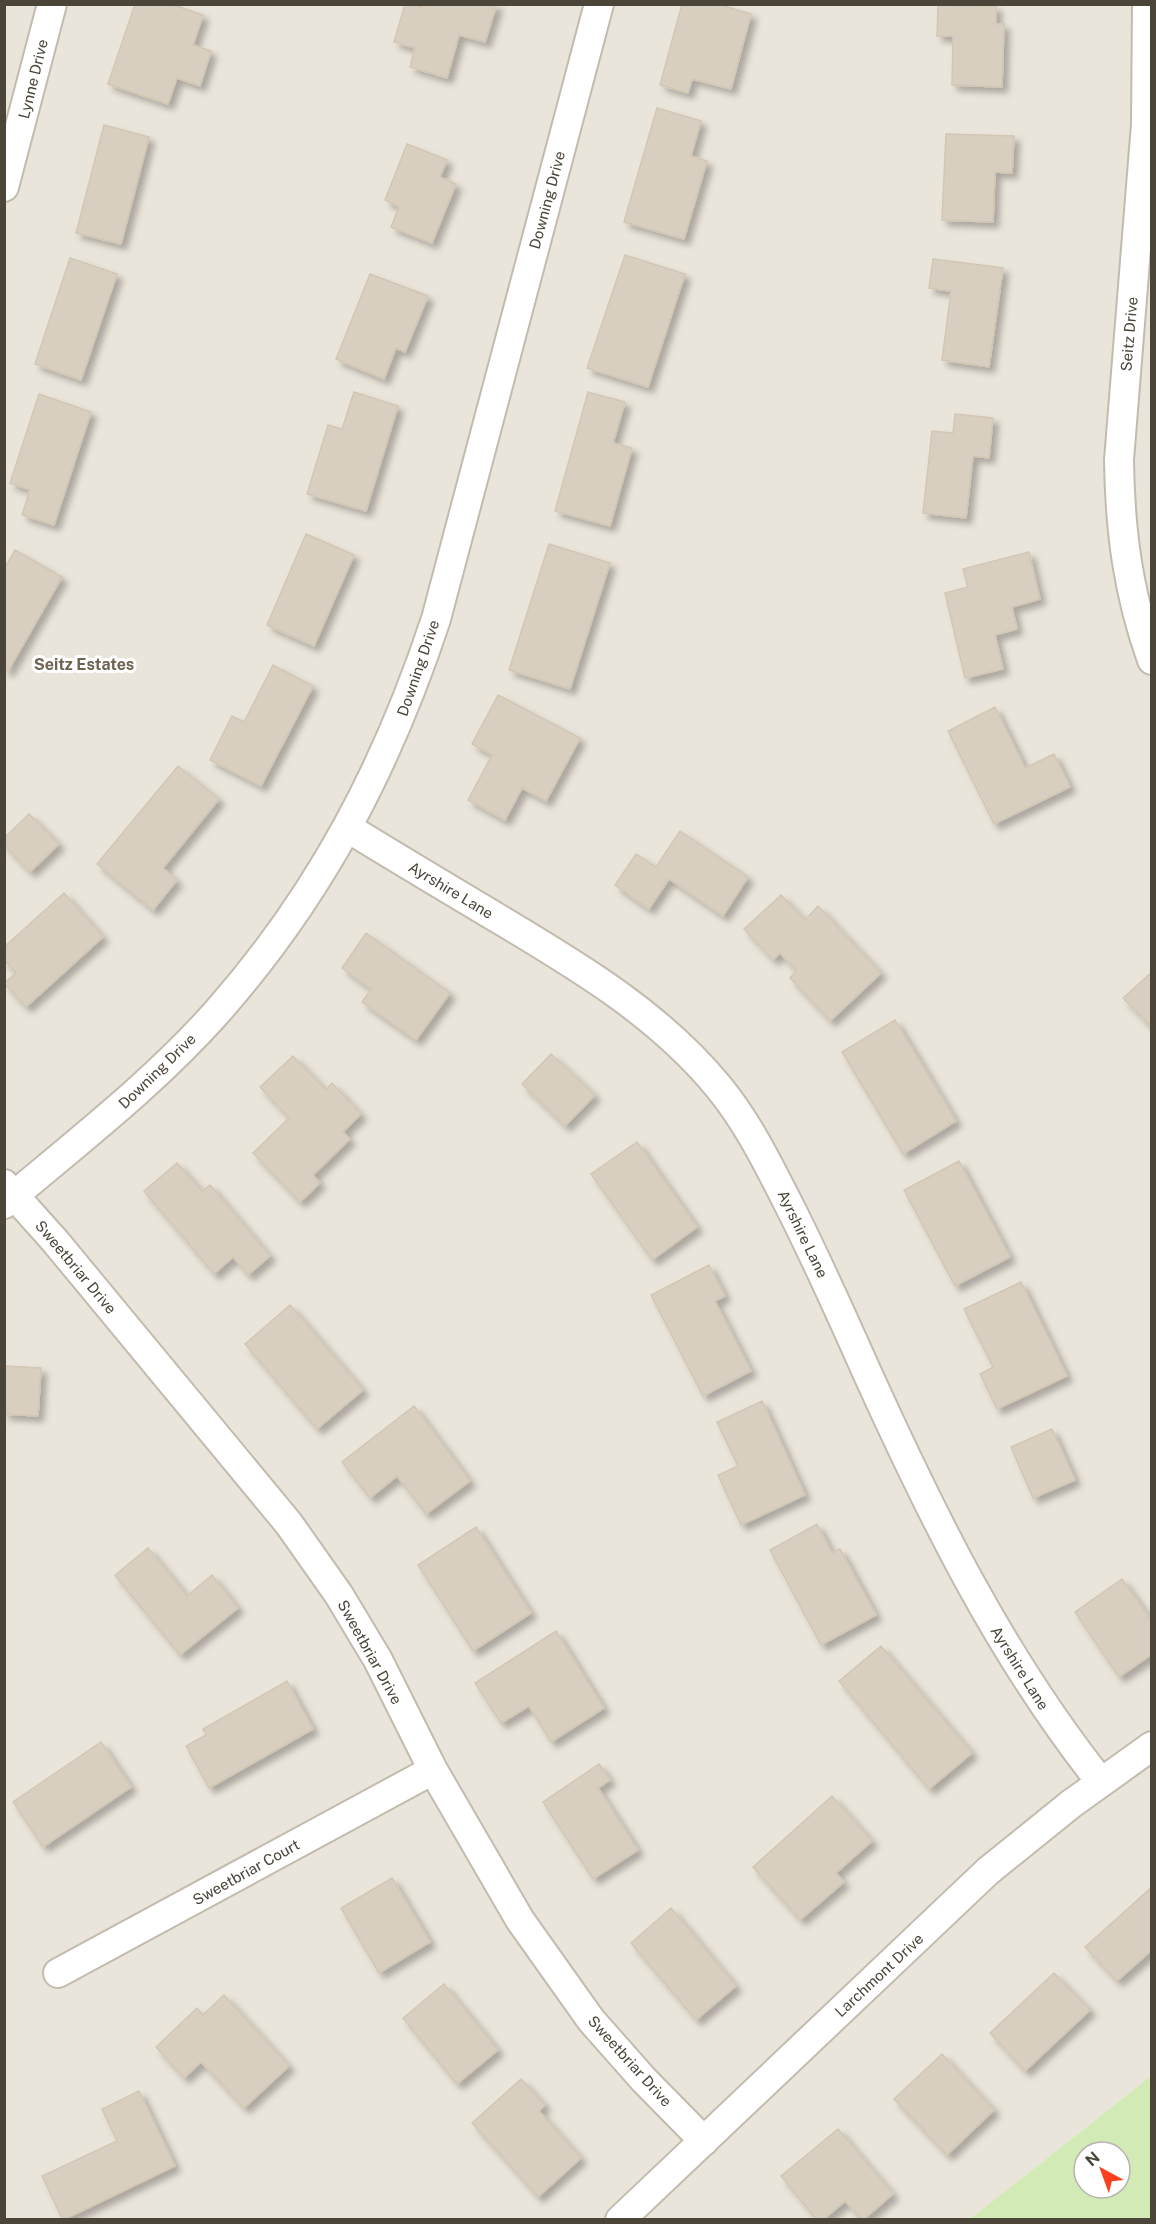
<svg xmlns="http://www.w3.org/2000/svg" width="1156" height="2224" font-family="'Public Sans',sans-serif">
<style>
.residential{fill:#eae5da}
.green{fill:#d2eab5;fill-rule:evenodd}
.building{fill:#d8cfc1;stroke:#d3c7b4;stroke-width:1.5;filter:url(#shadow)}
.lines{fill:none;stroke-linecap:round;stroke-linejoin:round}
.minor-casing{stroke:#c2bbae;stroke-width:32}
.minor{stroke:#fff;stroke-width:28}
.labels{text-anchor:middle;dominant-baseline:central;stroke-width:6;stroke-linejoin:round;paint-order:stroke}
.street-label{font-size:15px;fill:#4b4439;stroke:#fff}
.neighbourhood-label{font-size:16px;font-weight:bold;fill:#6e6250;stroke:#fff}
</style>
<defs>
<filter id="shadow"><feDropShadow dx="5.5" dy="5.5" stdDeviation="3" flood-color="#0004"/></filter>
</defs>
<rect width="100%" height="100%" fill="#f6f3ec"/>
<path class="residential" d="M5,5H1151V2076L970,2219L5,2220Z"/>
<path class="green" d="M1151,2076L1152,2216L1148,2219H970ZM1084,2152H1120V2188H1084Z"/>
<path class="building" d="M135,4H171L203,15L193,45L211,51L200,86L177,78L168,104L108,84Z
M405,4L421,7L422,4H497L485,42L459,35L447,78L410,67L415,48L394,42Z
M682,4H717L751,14L731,89L692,79L688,93L660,85Z
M938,5L996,6V24H1004L1002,87L952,85L953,36H937Z
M657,108L701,121L691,156L707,161L684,239L624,222Z
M104,125L149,137L121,244L76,233Z
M946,134L1014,136L1012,173L995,172L993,222L942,220Z
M407,144L447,160L440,177L456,184L432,243L391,227L399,207L385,200Z
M625,255L685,274L648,387L587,368Z
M70,258L117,274L81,380L35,364Z
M933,259L1003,268L989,367L942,360L951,291L929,288Z
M370,274L428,296L405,352L396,348L384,379L336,359Z
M354,392L398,406L366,511L307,494L328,425L342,429Z
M588,392L625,402L613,443L632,448L610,526L555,511Z
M39,394L91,412L54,525L22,515L30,490L10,483Z
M955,414L993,418L989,458L973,456L966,518L923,513L932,431L953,433Z
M306,534L354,555L314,646L267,625Z
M549,544L610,563L570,689L509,670Z
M15,550L62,577L8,671L4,669V569Z
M1029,552L1040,599L1012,607L1017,629L995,635L1003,669L965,678L945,593L968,587L963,569Z
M273,665L313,686L261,786L210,760L232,716L244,722Z
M498,695L580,738L546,801L522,788L505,820L468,800L492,755L472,744Z
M995,707L1025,768L1054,754L1070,787L994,824L948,731Z
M178,766L219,799L163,868L177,880L153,910L97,864Z
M29,814L59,844L30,872L4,845V838Z
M680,831L748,877L723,916L669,879L649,909L615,885L636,854L656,867Z
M64,893L103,937L26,1007L4,983L16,973L4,960V947Z
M781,895L805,920L818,906L881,973L830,1021L790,978L796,971L780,953L773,960L744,929Z
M366,933L450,993L416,1040L362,1002L371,989L342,968Z
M1152,972V1028L1123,998Z
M895,1020L956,1121L903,1154L842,1052Z
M551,1054L595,1095L565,1126L522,1084Z
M293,1056L326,1090L332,1083L361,1114L343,1132L350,1139L313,1175L320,1183L300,1202L253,1153L289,1118L260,1087Z
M637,1142L697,1227L652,1260L591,1174Z
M959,1161L1010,1257L955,1286L904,1190Z
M177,1163L202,1191L210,1185L270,1256L248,1275L233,1257L214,1274L144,1191Z
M709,1265L725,1296L715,1301L751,1371L703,1396L651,1295Z
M1021,1282L1067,1376L997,1409L980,1374L993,1367L964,1309Z
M290,1305L363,1390L317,1429L245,1344Z
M4,1366L41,1368L38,1416L4,1414Z
M762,1401L805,1495L741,1525L718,1475L738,1466L717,1422Z
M414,1406L470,1481L426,1514L397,1476L370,1498L342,1462Z
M1052,1429L1075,1480L1033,1498L1011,1447Z
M817,1524L832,1553L840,1549L876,1615L821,1645L770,1550Z
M476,1527L531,1613L473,1651L418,1565Z
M148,1548L187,1596L212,1575L238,1608L180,1655L115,1575Z
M1122,1579L1152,1621V1654L1119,1677L1075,1612Z
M556,1631L604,1708L551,1742L529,1706L501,1723L475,1683Z
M881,1646L972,1753L929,1789L839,1681Z
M287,1681L313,1729L209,1788L186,1746L206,1735L203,1729Z
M101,1742L131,1787L43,1847L13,1802Z
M599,1764L610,1780L598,1788L638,1850L593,1879L543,1802Z
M832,1796L872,1841L836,1873L844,1882L800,1920L753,1867Z
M392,1878L430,1942L379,1973L341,1908Z
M1152,1887V1950L1117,1981L1085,1947Z
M671,1908L736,1986L696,2020L631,1943Z
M1054,1973L1090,2010L1025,2071L990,2033Z
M444,1984L498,2050L457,2084L403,2018Z
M224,1995L289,2066L244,2108L201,2062L184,2078L156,2047L197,2008L203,2015Z
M942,2054L994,2110L947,2155L894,2099Z
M521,2079L545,2105L539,2111L581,2158L538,2197L472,2123Z
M139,2091L175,2166L63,2220L42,2176L117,2141L102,2109Z
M838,2129L893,2194L863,2220L845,2201L823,2220H817L781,2176Z"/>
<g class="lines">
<defs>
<path id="minor" d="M1147,4L1146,124L1119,460C1120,531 1128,593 1152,660
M4,187L52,4
M348,828C400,860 452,891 504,922C581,968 659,1015 717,1085C748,1122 769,1166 791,1209C817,1261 841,1314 865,1368C931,1514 1000,1655 1100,1781
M4,1184L55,1241L289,1524L339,1595L378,1660L433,1770L520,1920L591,2020L644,2080L704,2141
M4,1204C77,1142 153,1084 217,1012C321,894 387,767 436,619L599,4
M58,1973L433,1770
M620,2220L988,1871L1071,1804L1152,1746"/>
</defs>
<use href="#minor" class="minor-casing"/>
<use href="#minor" class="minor"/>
</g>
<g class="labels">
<g class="street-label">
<text transform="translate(33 79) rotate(-76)">Lynne Drive</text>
<text transform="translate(547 200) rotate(-75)">Downing Drive</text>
<text transform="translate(1129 334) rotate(-85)">Seitz Drive</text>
<text transform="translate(418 668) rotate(-71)">Downing Drive</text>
<text transform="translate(451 890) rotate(31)">Ayrshire Lane</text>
<text transform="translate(157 1071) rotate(-44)">Downing Drive</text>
<text transform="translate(803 1234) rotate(64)">Ayrshire Lane</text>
<text transform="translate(76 1267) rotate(50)">Sweetbriar Drive</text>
<text transform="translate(370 1652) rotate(61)">Sweetbriar Drive</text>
<text transform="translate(1020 1668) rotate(58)">Ayrshire Lane</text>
<text transform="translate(246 1872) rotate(-29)">Sweetbriar Court</text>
<text transform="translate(879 1975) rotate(-43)">Larchmont Drive</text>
<text transform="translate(630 2061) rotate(48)">Sweetbriar Drive</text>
</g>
<g class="neighbourhood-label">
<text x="84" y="664">Seitz Estates</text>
</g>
</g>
<rect width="1156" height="2224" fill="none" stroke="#4b4439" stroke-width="12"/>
<g transform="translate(1102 2170) rotate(319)"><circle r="28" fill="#ffffff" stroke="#b7b4b0" stroke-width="1.5"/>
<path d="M0-4.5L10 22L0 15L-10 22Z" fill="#fc3f1d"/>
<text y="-9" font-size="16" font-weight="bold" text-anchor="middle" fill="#4b4439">N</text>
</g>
</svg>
